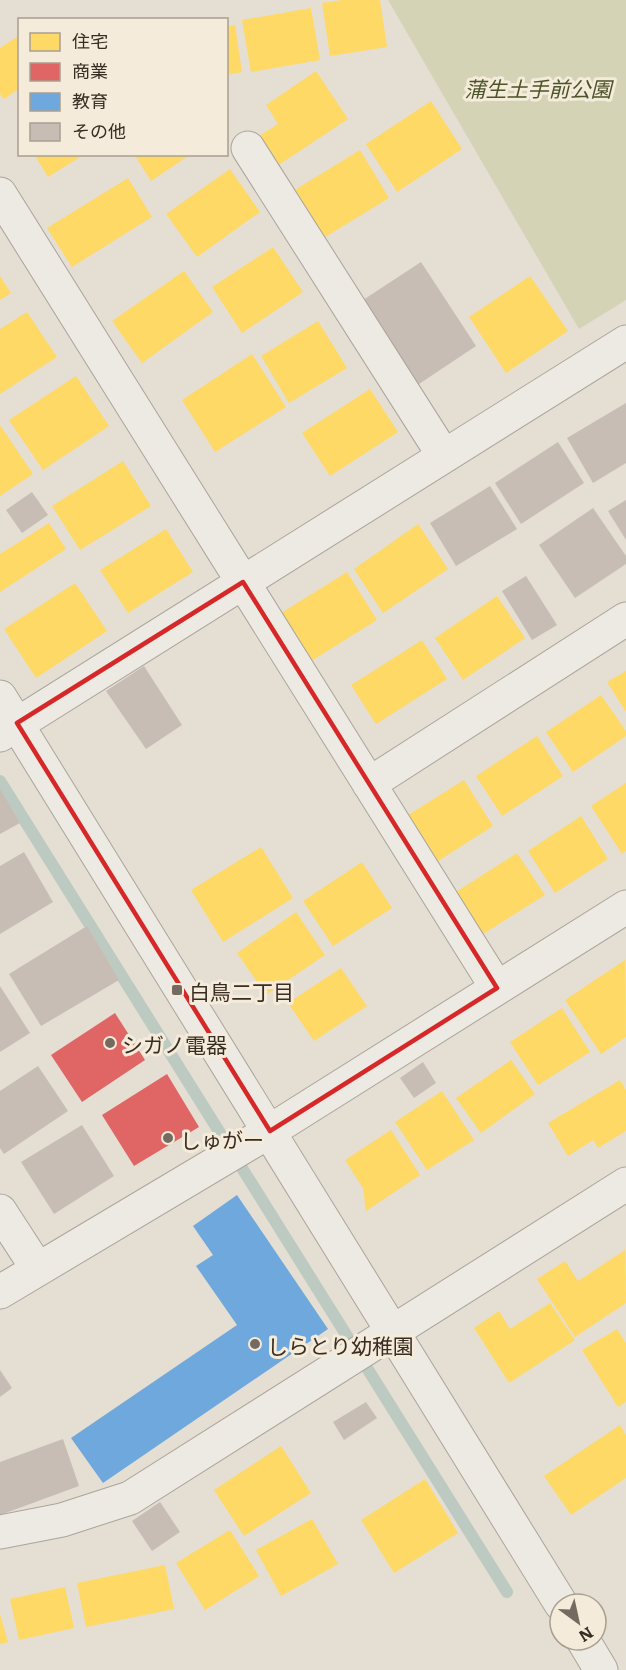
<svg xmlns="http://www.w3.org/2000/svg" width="626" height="1670" font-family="Literata,'Noto Sans JP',serif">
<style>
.green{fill:#d4d3b6}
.homes{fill:#ffd966}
.shops{fill:#e06666}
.schools{fill:#6fa8dc}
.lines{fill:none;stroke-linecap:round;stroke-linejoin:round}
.stream{stroke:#bccac1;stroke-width:12}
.building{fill:#c8bdb4}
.street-casing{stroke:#aaa49b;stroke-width:35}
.street{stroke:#edeae3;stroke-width:33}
.marked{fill:none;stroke:#d62828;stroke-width:4.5;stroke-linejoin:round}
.poi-dot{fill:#756a60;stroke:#f4ebda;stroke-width:2}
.labels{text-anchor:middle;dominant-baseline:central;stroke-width:6;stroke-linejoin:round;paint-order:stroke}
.park-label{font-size:21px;font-style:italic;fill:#4c542a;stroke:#f4ebda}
.poi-label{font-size:21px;fill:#392c22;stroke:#f4ebda;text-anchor:start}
</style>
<rect width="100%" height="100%" fill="#e4ded3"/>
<path class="green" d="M388,0H626V300L579,329Z"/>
<path class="homes" d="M342,0H380L387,47L330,56L322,3Z
M311,8L320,60L251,72L242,20Z
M235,25L242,72L226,75V27Z
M20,35V88L4,99L0,94V48Z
M316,71L348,119L277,166L257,137L278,124L266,105Z
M431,101L462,149L397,192L366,144Z
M360,150L389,198L322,239L293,191Z
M34,154H85L48,177Z
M134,154H191L151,181Z
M230,169L260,212L197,257L166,214Z
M128,178L152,217L72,267L47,228Z
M273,247L303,292L242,333L212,287Z
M184,271L213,312L142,363L112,321Z
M0,276L11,293L0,300Z
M530,276L568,331L506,373L469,317Z
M27,312L57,357L0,394V329Z
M318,321L347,368L289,403L261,356Z
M252,354L286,407L215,452L182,400Z
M76,376L109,426L43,470L9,420Z
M370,389L398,432L330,476L302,433Z
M0,425L33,474L0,496Z
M123,461L151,506L80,550L52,506Z
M49,523L66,549L0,592V554Z
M418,524L448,569L383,613L354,569Z
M166,529L193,572L128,613L100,570Z
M347,572L377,620L308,663L278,615Z
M75,583L107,631L36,678L4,629Z
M497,596L525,638L463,680L435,638Z
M422,640L447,679L376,724L351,685Z
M626,671V712L607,682Z
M601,695L626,731V736L573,772L546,732Z
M537,736L563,776L502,816L476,776Z
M464,780L493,826L435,863L405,817Z
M626,783V851L622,854L591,806Z
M581,816L608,859L555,893L528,851Z
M261,847L293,898L223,942L191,890Z
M517,853L545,895L483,934L456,892Z
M362,862L392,908L333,946L303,901Z
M296,912L325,955L266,995L237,953Z
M625,960L626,1037L601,1054L565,1000Z
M341,968L367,1006L314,1041L288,1003Z
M562,1008L590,1052L538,1085L510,1042Z
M511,1060L535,1094L481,1133L456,1098Z
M620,1080L626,1090V1131L598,1148L593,1140L568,1156L548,1123Z
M442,1091L474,1140L427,1170L395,1122Z
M391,1130L420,1175L366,1211L363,1188L345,1160Z
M625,1250L626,1303L575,1337L537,1279L565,1261L578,1281Z
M550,1303L575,1340L509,1383L474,1328L499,1311L510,1329Z
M617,1329L626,1343V1402L618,1407L582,1350Z
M620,1425L626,1435V1478L571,1515L544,1476Z
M281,1446L311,1493L244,1536L214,1490Z
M425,1479L458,1533L394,1573L361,1520Z
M312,1519L338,1564L281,1596L256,1550Z
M230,1530L259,1576L205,1610L176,1563Z
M165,1565L174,1609L86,1627L77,1583Z
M65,1587L74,1628L19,1640L10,1599Z
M0,1614L8,1642L0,1644Z"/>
<path class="shops" d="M115,1013L145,1060L82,1102L51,1055Z
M167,1074L199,1127L134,1166L102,1115Z"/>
<path class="schools" d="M237,1195L328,1329L103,1483L71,1438L237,1325L196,1266L213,1255L193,1226Z"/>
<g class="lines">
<path class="stream" d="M0,781L507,1592"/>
</g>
<path class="building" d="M421,262L476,346L416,386L360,302Z
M626,403V463L593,483L567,438Z
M558,442L584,483L521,524L495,483Z
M490,486L517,529L456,566L430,523Z
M32,492L48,515L22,533L6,510Z
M626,500V540L608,511Z
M593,508L626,556V564L575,598L539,545Z
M526,576L557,625L532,640L502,591Z
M144,666L182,725L146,749L106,691Z
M0,789L20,823L0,834Z
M24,852L53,902L0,934V866Z
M87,926L119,980L41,1026L9,974Z
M0,986L30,1033L0,1052Z
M423,1062L436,1083L414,1098L400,1078Z
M38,1066L68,1111L4,1154L0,1148V1091Z
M82,1125L114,1176L54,1214L21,1162Z
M0,1370L12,1388L0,1397Z
M366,1402L377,1418L344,1440L333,1422Z
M63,1439L79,1486L0,1515V1462Z
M160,1502L180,1532L152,1551L132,1521Z"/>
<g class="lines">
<defs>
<path id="street" d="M248,148L444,456
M0,194L497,988
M0,697L561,1604
M0,735L626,342
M369,784L626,619
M0,1211L37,1268
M0,1292L270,1131L626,907
M0,1532L62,1520L130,1498L626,1184
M583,1640L601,1670"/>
</defs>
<use href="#street" class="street-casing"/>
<use href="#street" class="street"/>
</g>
<path class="marked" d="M243,582L497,988L270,1131L17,723Z"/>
<g class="poi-dot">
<rect x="171" y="984" width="12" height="12" rx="3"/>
<circle cx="110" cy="1043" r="6"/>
<circle cx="168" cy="1138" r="6"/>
<circle cx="255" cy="1344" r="6"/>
</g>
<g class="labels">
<g class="park-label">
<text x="538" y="87">蒲生土手前公園</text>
</g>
<g class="poi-label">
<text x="189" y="990">白鳥二丁目</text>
<text x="122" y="1043">シガノ電器</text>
<text x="180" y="1138">しゅがー</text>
<text x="267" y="1344">しらとり幼稚園</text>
</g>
</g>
<rect x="18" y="18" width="210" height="138" fill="#f4ebda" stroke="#a99f90" stroke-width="1.5"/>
<rect x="30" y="33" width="30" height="18" fill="#ffd966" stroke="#a99f90" stroke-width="1.5"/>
<text x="72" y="48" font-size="18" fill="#392c22">住宅</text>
<rect x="30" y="63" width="30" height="18" fill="#e06666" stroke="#a99f90" stroke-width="1.5"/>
<text x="72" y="78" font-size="18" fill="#392c22">商業</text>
<rect x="30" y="93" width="30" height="18" fill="#6fa8dc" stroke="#a99f90" stroke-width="1.5"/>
<text x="72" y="108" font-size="18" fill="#392c22">教育</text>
<rect x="30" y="123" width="30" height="18" fill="#c8bdb4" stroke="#a99f90" stroke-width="1.5"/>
<text x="72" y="138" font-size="18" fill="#392c22">その他</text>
<g transform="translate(578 1622) rotate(147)"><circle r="28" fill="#f4ebda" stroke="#a99f90" stroke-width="1.5"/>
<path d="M0-4.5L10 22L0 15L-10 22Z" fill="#756a60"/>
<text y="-9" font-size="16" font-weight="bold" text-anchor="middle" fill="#392c22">N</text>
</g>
</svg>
